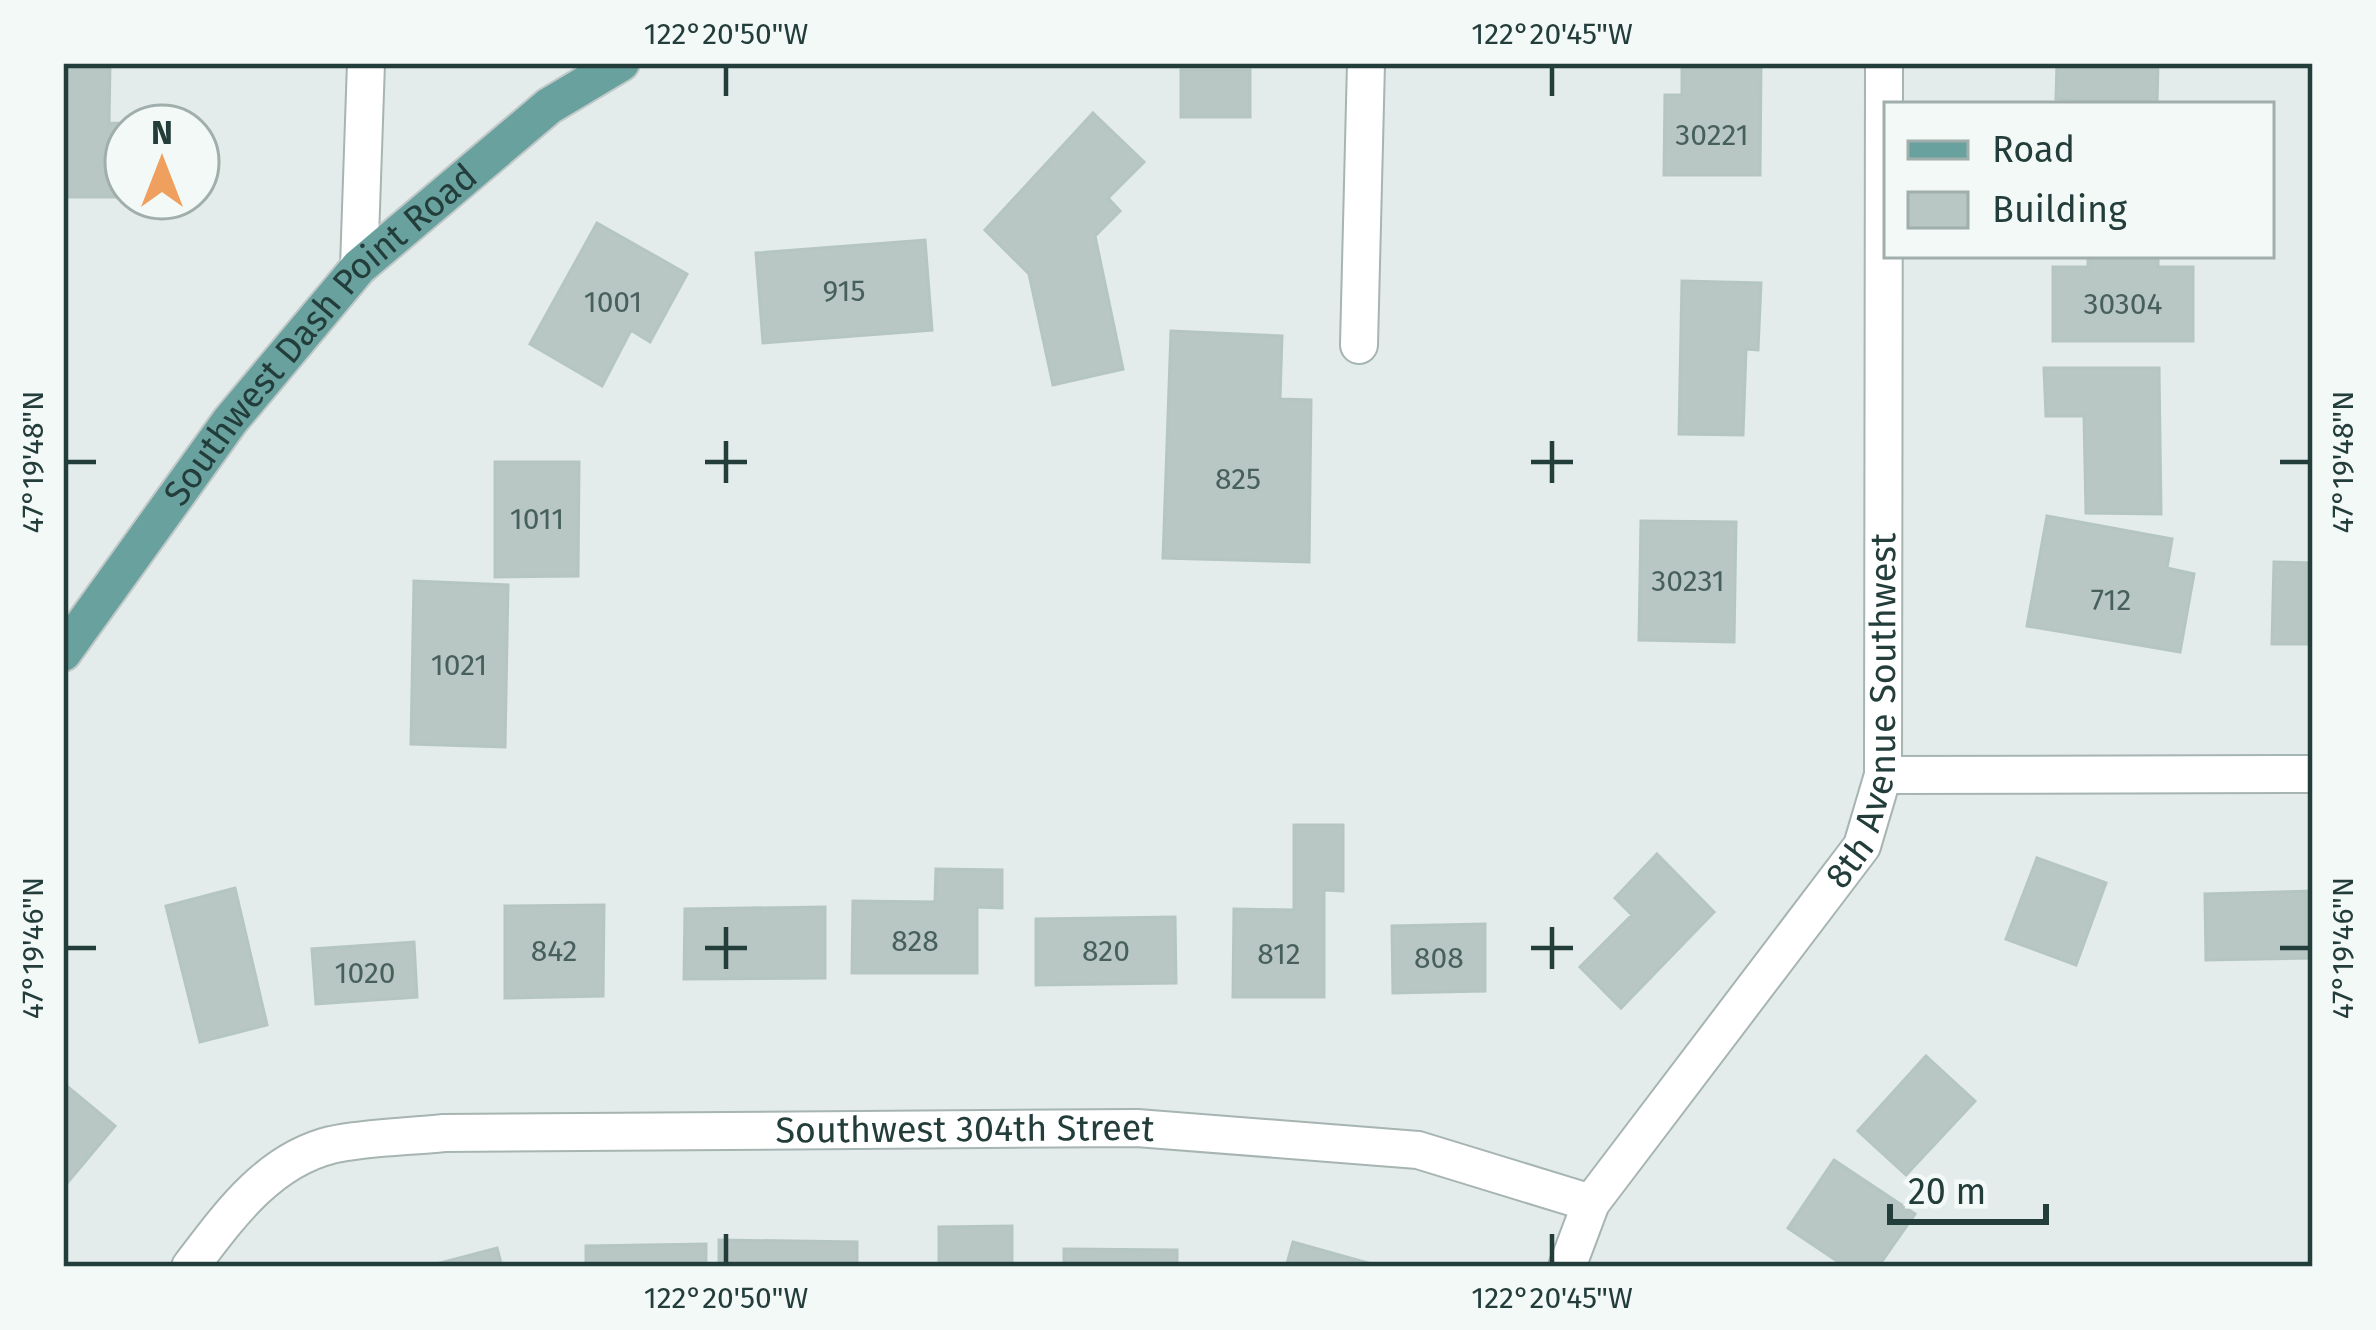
<svg xmlns="http://www.w3.org/2000/svg" width="2376" height="1330" font-family="'Fira Sans',sans-serif">
<style>
.building{fill:#b8c7c4;stroke:#b5c6c2;stroke-width:3}
.lines{fill:none;stroke-linecap:round;stroke-linejoin:round}
.minor-casing{stroke:#a6b4b2;stroke-width:40}
.major-casing{stroke:#c1c9c8;stroke-width:40}
.minor{stroke:#fff;stroke-width:36}
.major{stroke:#68a19e;stroke-width:36}
.ticks{fill:none;stroke:#233d3b;stroke-width:4.5}
.labels{text-anchor:middle;dominant-baseline:central;stroke-width:10;stroke-linejoin:round;paint-order:stroke}
.number-label{font-size:30px;fill:#48605d}
.street-label{font-size:36px;fill:#233d3b;stroke:#f3f9f7}
.neatline{fill:none;stroke:#233d3b;stroke-width:4.5}
.ticks-label{font-size:30px;text-anchor:middle;fill:#233d3b}
</style>
<rect width="100%" height="100%" fill="#e3ecea"/>
<path class="building" d="M63,63H110L109,123L167,124L126,126V197H63Z
M1682,63H1761L1760,175H1664L1665,95H1682Z
M2057,63H2158L2157,105H2089L2090,101L2056,99Z
M1181,70H1250V117H1181Z
M1093,113L1144,162L1108,198L1120,211L1095,236L1123,369L1053,385L1029,274L985,230Z
M597,223L687,274L650,342L631,330L602,386L530,344Z
M925,240L932,330L763,343L756,253Z
M2088,255H2158V267H2193V341H2053V267H2088Z
M1682,281L1761,283L1758,350L1746,349L1743,435L1679,434Z
M1171,331L1282,336L1280,399L1311,400L1309,562L1163,558Z
M2044,368H2159L2161,514L2086,513L2084,416H2046Z
M495,462H579L578,576L495,577Z
M2047,516L2172,539L2167,568L2194,574L2180,652L2027,626Z
M1641,521L1736,522L1734,642L1639,640Z
M2274,562L2313,563V644H2272Z
M414,581L508,585L505,747L411,744Z
M1294,825H1343V891L1324,890V997H1233L1234,909L1294,910Z
M1657,854L1714,912L1621,1008L1580,967L1632,915L1615,898Z
M2037,858L2106,883L2076,965L2006,939Z
M936,869L1002,870V908L977,907V973H852L853,901L935,902Z
M235,888L267,1025L200,1042L166,906Z
M2313,891V958L2206,960L2205,894Z
M604,905L603,996L505,998V906Z
M825,907V978L684,979L685,909Z
M1175,917L1176,983L1036,985V919Z
M1485,924V991L1393,993L1392,926Z
M414,942L417,997L316,1004L312,949Z
M1926,1056L1975,1101L1906,1175L1858,1131Z
M63,1083L115,1126L63,1188Z
M1834,1160L1915,1214L1878,1267H1846L1788,1228Z
M1012,1226V1267H939V1227Z
M719,1240L857,1242V1267H719Z
M1293,1242L1382,1267H1286Z
M706,1244V1267H586V1246Z
M497,1248L502,1267H425Z
M1064,1249L1177,1250V1267H1064Z"/>
<g class="lines">
<defs>
<g id="minor">
<path d="M359,267L366,63"/>
<path d="M1359,345L1366,63"/>
<path d="M1883,775L2313,774"/>
<path id="s1" d="M190,1267C228,1217 267,1161 331,1145C367,1137 407,1137 444,1133L1137,1128L1418,1150L1591,1203"/>
<path id="s2" d="M1567,1267L1591,1203L1862,846L1883,775L1884,63"/>
</g>
<g id="major">
<path id="s3" d="M63,653L230,421L359,267L549,106L621,63"/>
</g>
</defs>
<use href="#minor" class="minor-casing"/>
<use href="#major" class="major-casing"/>
<use href="#minor" class="minor"/>
<use href="#major" class="major"/>
</g>
<path class="ticks" d="M726,66V96M1552,66V96M726,441V483M1552,441V483M66,462H96M705,462H747M1531,462H1573M2280,462H2310M726,927V969M1552,927V969M66,948H96M705,948H747M1531,948H1573M2280,948H2310M726,1234V1264M1552,1234V1264"/>
<g class="labels">
<g class="number-label">
<text x="1712" y="135">30221</text>
<text x="844" y="291">915</text>
<text x="613" y="302">1001</text>
<text x="2123" y="304">30304</text>
<text x="1238" y="479">825</text>
<text x="537" y="519">1011</text>
<text x="1688" y="581">30231</text>
<text x="2111" y="600">712</text>
<text x="459" y="665">1021</text>
<text x="915" y="941">828</text>
<text x="554" y="951">842</text>
<text x="1106" y="951">820</text>
<text x="1279" y="954">812</text>
<text x="1439" y="958">808</text>
<text x="365" y="973">1020</text>
</g>
<g class="street-label">
<text stroke="none"><textPath href="#s3" startOffset="411">Southwest Dash Point Road</textPath></text>
<text stroke="none"><textPath href="#s2" startOffset="651">8th Avenue Southwest</textPath></text>
<text stroke="none"><textPath href="#s1" startOffset="825">Southwest 304th Street</textPath></text>
</g>
</g>
<rect width="2376" height="1330" fill="none" stroke="#f3f9f7" stroke-width="132"/>
<rect x="1884" y="102" width="390" height="156" fill="#f3f9f7" stroke="#a0aeac" stroke-width="3"/>
<rect x="1908" y="141" width="60" height="18" fill="#68a19e" stroke="#a0aeac" stroke-width="3"/>
<text x="1992" y="162" font-size="36" fill="#233d3b">Road</text>
<rect x="1908" y="192" width="60" height="36" fill="#b8c7c4" stroke="#a0aeac" stroke-width="3"/>
<text x="1992" y="222" font-size="36" fill="#233d3b">Building</text>
<g transform="translate(162 162)"><circle r="57" fill="#f3f9f7" stroke="#a0aeac" stroke-width="3"/>
<path d="M0-9L21 45L0 30L-21 45Z" fill="#ef9f5e"/>
<text y="-18" font-size="33" font-weight="bold" text-anchor="middle" fill="#233d3b">N</text>
</g>
<path d="M1890 1204v18h156v-18" fill="none" stroke="#233d3b" stroke-width="6"/>
<text x="1908" y="1204" font-size="36" fill="#233d3b" stroke="#f3f9f7" stroke-width="9" paint-order="stroke">20 m</text>
<rect x="66" y="66" width="2244" height="1198" class="neatline"/>
<g class="ticks-label">
<text x="726" y="44">122°20'50"W</text>
<text x="1552" y="44">122°20'45"W</text>
<text transform="translate(33 462) rotate(-90)" y="10">47°19'48"N</text>
<text transform="translate(2343 462) rotate(-90)" y="10">47°19'48"N</text>
<text transform="translate(33 948) rotate(-90)" y="10">47°19'46"N</text>
<text transform="translate(2343 948) rotate(-90)" y="10">47°19'46"N</text>
<text x="726" y="1308">122°20'50"W</text>
<text x="1552" y="1308">122°20'45"W</text>
</g>
</svg>
